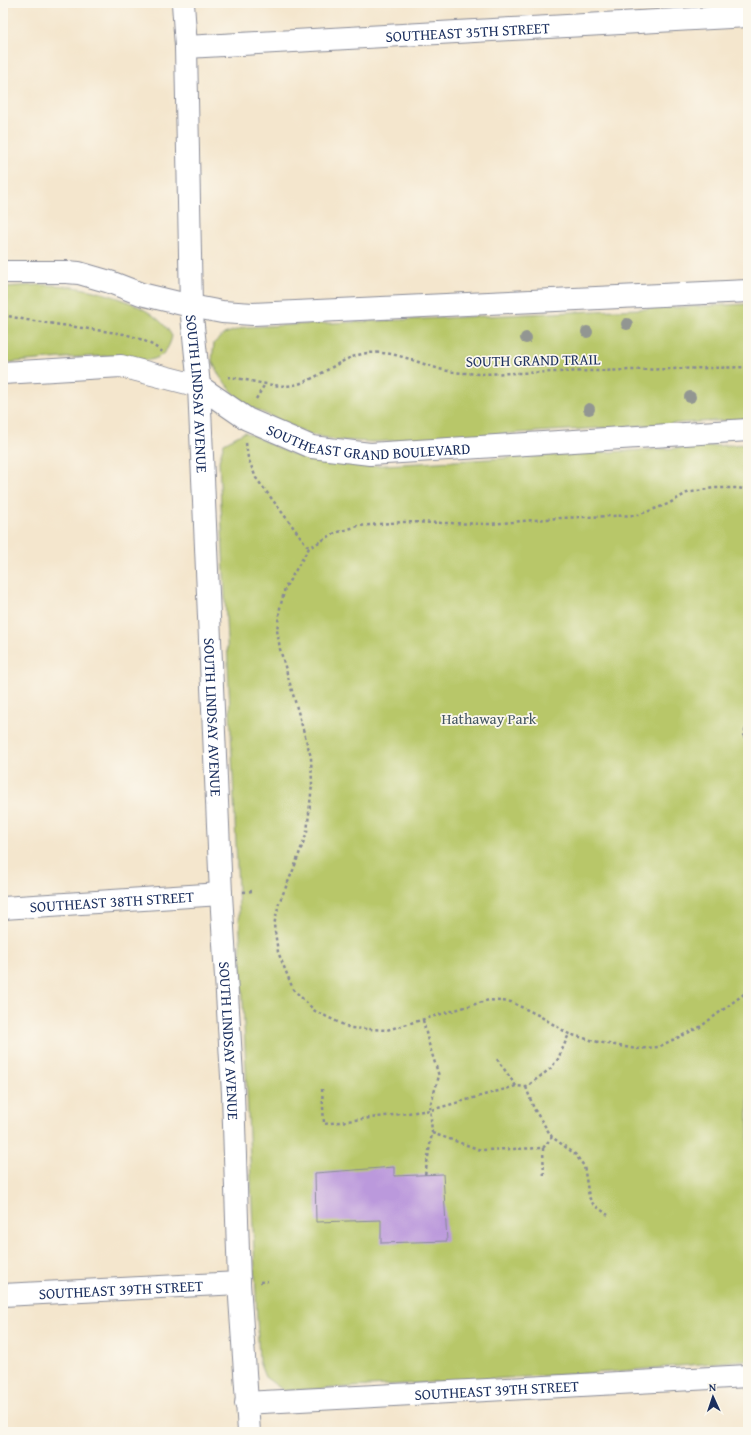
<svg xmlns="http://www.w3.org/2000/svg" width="751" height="1435" font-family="'Gentium Book Plus',serif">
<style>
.green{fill:#b8c769;stroke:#6a7b64}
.building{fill:#bb99dc}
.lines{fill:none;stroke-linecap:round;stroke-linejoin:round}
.minor-casing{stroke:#888a96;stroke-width:24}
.tertiary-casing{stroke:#888a96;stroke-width:24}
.path{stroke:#888a96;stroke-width:2.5;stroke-dasharray:3 3;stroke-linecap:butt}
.minor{stroke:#fff;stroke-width:22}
.tertiary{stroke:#fff;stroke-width:22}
.tree{fill:#929692}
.labels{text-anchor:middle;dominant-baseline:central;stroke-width:3.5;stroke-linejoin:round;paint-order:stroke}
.street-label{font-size:15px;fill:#1b2f5e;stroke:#fbf7ec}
.park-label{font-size:15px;fill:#425561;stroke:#fbf7ec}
</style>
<rect width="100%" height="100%" fill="#fbf7ec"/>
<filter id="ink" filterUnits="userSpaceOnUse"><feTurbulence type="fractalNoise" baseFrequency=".025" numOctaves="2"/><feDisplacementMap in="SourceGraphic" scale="8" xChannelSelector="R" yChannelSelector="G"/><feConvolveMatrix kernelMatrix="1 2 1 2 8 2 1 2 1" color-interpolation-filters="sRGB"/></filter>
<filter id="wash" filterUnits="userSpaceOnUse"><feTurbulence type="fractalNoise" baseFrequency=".012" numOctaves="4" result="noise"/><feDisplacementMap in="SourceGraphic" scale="16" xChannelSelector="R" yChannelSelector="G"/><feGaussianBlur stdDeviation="0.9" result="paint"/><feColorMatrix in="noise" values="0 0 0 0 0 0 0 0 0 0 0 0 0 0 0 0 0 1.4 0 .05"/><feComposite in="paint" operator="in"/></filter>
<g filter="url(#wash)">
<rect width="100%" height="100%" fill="#f4e6cd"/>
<path class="green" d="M38,285C47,285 56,285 66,286C99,290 155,304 172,336C170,346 165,355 154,359C141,363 127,355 114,356C77,356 40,360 3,363V287Z
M748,304V419L372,442L336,440L309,434L251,407L237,397L220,377L212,361L214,343L224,334L245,327Z
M245,432C264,440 281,451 301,457C322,463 346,464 368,466L748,444V1360L610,1372L284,1391L265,1377L259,1362L219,461L224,443Z"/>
<g id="blocks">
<path class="building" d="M394,1167V1176L443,1174L447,1241L381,1243V1220L316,1222L315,1173Z"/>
</g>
</g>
<g filter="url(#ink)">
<use href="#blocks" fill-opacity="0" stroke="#888a96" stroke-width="1"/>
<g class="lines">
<defs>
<g id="minor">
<path id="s1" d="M183,3L186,47L191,306L199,386L221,894L233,1093L239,1283L249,1432"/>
<path id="s2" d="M186,47L748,16"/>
<path id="s3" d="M3,908L221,894"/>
<path id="s4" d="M3,1295L239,1283"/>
<path id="s5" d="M246,1403L748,1376"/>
</g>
<g id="tertiary">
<path d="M3,272H66L79,273L110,282L141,294L191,306L222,312L253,314L748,291"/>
<path id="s6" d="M3,373L121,366L199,386L247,419L312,447L370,454L748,430"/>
</g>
</defs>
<use href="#minor" class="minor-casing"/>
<use href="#tertiary" class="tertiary-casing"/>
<path class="path" d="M3,315L27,320L124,334C140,338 151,343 164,353
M228,377C250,379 276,390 298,384C322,377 342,356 368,353C397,350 420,365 448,371C458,373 468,373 478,374L748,367
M256,399L265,384
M246,443L248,458L256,478L309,548
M748,490L738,488H713L687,493L668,504L638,515L559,518L489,524L402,522L358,526L335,533L309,548L285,588L280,608L277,630L280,649L311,757L312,785L307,832L294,868L279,903L274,925L278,952L293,989L315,1011L350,1028L387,1030L489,1000L511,1002L538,1015L569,1034L598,1042L636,1049L658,1047L700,1027L748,991
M748,717L744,736L748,750
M243,892L253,891
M423,1020L428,1041L439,1076L430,1106L432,1133L425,1175
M497,1059L516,1086
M526,1087L534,1109L552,1137L575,1154L584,1166L589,1197L593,1204L608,1215
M322,1089L324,1124L431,1110L516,1086L526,1087L550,1069L558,1059L569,1034
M432,1133L481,1150L543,1148L552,1137
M543,1148L544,1178
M260,1282L268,1281"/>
<use href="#minor" class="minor"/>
<use href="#tertiary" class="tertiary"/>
</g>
<g class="tree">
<circle cx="627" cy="324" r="6"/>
<circle cx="587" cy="332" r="6"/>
<circle cx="526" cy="338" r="6"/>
<circle cx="690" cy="397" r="6"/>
<circle cx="589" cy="409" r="6"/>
</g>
</g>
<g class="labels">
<g class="street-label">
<text stroke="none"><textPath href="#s2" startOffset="282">SOUTHEAST 35TH STREET</textPath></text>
<text transform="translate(533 360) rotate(-1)">SOUTH GRAND TRAIL</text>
<text stroke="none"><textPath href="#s1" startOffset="391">SOUTH LINDSAY AVENUE</textPath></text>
<text stroke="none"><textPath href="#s6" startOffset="383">SOUTHEAST GRAND BOULEVARD</textPath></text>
<text stroke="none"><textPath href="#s1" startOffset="715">SOUTH LINDSAY AVENUE</textPath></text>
<text stroke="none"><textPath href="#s3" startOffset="109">SOUTHEAST 38TH STREET</textPath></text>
<text stroke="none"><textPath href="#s1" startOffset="1039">SOUTH LINDSAY AVENUE</textPath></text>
<text stroke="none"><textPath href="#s4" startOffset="118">SOUTHEAST 39TH STREET</textPath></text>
<text stroke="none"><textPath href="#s5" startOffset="251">SOUTHEAST 39TH STREET</textPath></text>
</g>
<g class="park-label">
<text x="489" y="718">Hathaway Park</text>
</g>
</g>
<rect width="751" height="1435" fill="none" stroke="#fbf7ec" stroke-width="16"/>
<g transform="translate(713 1397) rotate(357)" stroke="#fbf7ec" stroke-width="3" paint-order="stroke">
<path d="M0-3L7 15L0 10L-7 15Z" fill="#1b2f5e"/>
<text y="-6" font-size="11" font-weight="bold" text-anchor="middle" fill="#1b2f5e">N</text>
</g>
</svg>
